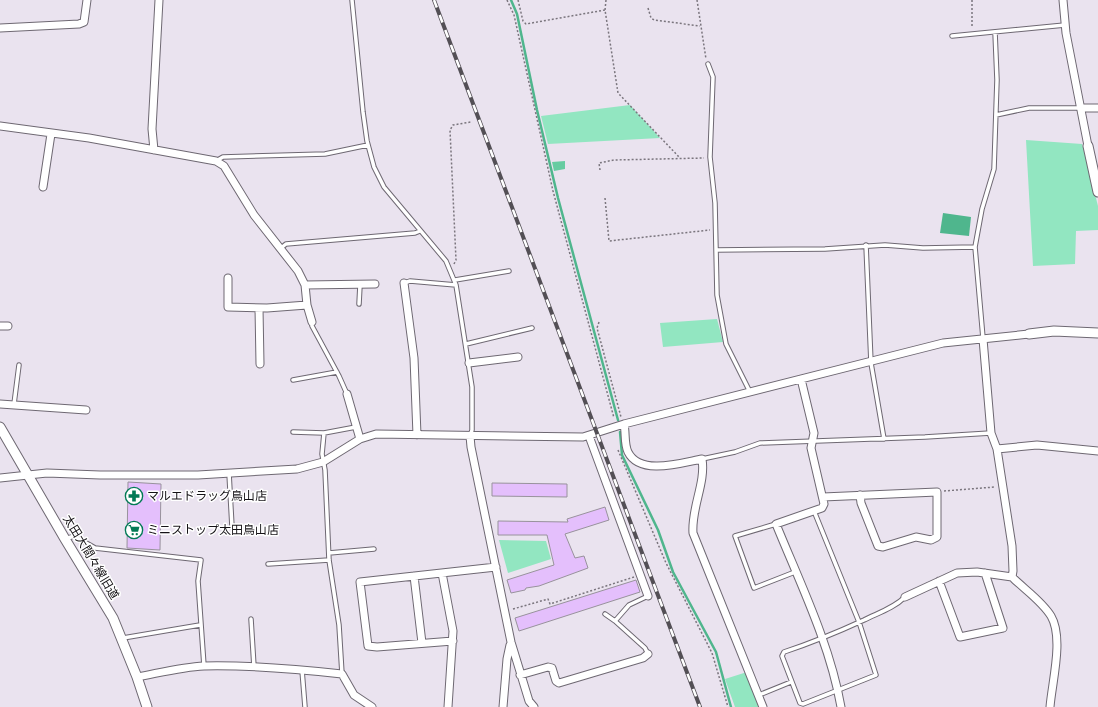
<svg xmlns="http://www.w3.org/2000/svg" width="1098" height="707" font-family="Raleway,'Noto Sans JP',sans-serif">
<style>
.green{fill:#92e6c1}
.forest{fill:#66cca1}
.water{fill:#4fb68d}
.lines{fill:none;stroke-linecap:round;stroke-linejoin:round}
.stream{stroke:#4fb68d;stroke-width:2.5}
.building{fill:#e4bffc;stroke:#98929c}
.service-casing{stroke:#6e6872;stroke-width:5.5}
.minor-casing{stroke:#6e6872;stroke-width:9}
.tertiary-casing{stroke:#6e6872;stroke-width:11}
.path{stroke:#7a757d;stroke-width:1.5;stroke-dasharray:2 2;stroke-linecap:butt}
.service{stroke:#fff;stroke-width:3.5}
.minor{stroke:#fff;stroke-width:7}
.tertiary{stroke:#fff;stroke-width:9}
.rail-casing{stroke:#534f55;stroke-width:4}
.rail{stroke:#fff;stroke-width:2.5;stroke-dasharray:8;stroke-linecap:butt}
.labels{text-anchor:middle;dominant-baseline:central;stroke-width:3;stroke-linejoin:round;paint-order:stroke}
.poi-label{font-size:12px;fill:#151216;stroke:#fff;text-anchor:start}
.street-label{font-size:12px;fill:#151216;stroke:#fff}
</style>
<rect width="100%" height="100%" fill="#eae3ef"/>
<path class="green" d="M630,105L660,138L548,144L541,116Z
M1026,140L1082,144L1098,206V230L1076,231L1075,264L1033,266Z
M717,319L723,342L663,347L660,323Z
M499,540L546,541L551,559L508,573Z
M747,672L760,707H735L725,679Z"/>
<path class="forest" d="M565,161V169L554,171L552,162Z"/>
<path class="water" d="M943,213L971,217L969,236L940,233Z"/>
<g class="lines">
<path class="stream" d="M511,0L517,14L537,110L558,198L618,420
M620,432L622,455L658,530L673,572L716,652L731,707"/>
</g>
<path class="building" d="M128,482L161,484L160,550L127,548Z
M492,483L567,484V497L492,496Z
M605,507L609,520L565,534L575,558L584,556L588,568L539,586L526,588L525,590L511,593L507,580L554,565L547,535H498V521L568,522L567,519Z
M636,580L640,592L519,631L515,618Z"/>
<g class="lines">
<defs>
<path id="service" d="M352,0L363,112L367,141L374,167L384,187L446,261L456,285L472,387V430L470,436
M952,36L1065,25
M708,64L713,77L710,157L715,203L717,295L726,344L750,392
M996,115L1029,108H1080
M216,161L223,157L325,154L368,145
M866,245L871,363L884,439
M281,248L286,244L415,233L420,231
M716,250L825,249L885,245L923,248L975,247
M455,280L509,271
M404,283L410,281L456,285
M359,304L360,285
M312,322V326L339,376L347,394
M983,338L975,247L982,209L994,169L997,80L995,32
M466,344L532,328
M293,380L337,372
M14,404L19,365
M293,432L324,433L356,427
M324,433L322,454L325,470L329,560L339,625L342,674
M702,459L735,452L760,443L925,437L991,433
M229,473L232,527
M814,511L859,622L876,675L803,704L800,703L782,656L784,652C811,643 838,632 864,620C878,613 894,608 905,597
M776,524L735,536L754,588L795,572
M65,539L74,536L95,548L201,560L198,581L204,666
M329,553L374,549
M268,564L329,560
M648,596L629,605L615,621L645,648L648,654
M605,614L615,621
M251,619L254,667
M123,638L200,625
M302,670L305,707
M759,695L791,682"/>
<path id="minor" d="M1063,0L1066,33L1088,146
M0,28L79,24L84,22L87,0
M1081,108H1098
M0,126L89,138L216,161L224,166L254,215L298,271L305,285L307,305L312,322
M154,150L152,129L159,0
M43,187L51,134
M228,278V307L267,308L307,305
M404,283L414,358L417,435
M305,285L375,284
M259,308L260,364
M0,326H8
M983,339L991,433L997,449L1012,546L1013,571L1012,577C1024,589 1042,601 1051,616C1064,638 1052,682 1050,707
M469,363L518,357
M801,379L814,433L811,448L824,504L822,508L776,524C800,583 830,644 841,707
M347,394L360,439
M0,404L86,410
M624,424C626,433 624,444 628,452C640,476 681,463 702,459C706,483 691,508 693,533L763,707
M470,436L471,447L511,642L529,701L534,707
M589,436L648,596
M997,449L1037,445L1098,451
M0,478L47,473L100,475H198L297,469L323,462L360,439L376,434L583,437L624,424L943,343L1029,334
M823,497L937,492V537L931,540L916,537L883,547L878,546L861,503L860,495
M442,573L453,631L448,707
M414,576L422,643
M939,581L960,637L1003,628L985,573
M905,597L957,573L977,572L1012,577
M453,641L377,647L368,646L360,582L496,567
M520,675L548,667L552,668L556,681L559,683L643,658L648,654
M137,677C159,673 182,667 204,666C250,665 297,669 342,674L354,695L372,707
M503,707L507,659L510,645"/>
<path id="tertiary" d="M1088,146L1098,192
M1029,334L1054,331L1098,333
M0,427L65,539L113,618L137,677L147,707"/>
</defs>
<use href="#service" class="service-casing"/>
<use href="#minor" class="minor-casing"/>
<use href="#tertiary" class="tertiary-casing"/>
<path class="path" d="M507,0L514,15L553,191L614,418
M518,0L523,21L526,24L605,10
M606,0L605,10L618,93L680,158
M697,0L706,59
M972,0V27
M648,8L651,18L654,20L700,26
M600,170L599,163L614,160L704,158
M605,198L609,241L710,230
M454,264L456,260L450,130L453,125L471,122
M599,322L597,328L621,417
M618,450L666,563L712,653L728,707
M944,491L995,487
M513,609L548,599L550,604L634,577"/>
<use href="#service" class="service"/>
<use href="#minor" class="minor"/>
<use href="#tertiary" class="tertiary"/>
<defs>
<path id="rail" d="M434,0L700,707"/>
</defs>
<use href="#rail" class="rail-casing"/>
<use href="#rail" class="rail"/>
</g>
<defs>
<symbol id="pharmacy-ring" viewBox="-11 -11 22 22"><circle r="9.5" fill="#fff" stroke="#037a56" stroke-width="1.5"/><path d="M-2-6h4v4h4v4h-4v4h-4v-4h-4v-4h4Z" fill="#037a56"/></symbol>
<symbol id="supermarket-ring" viewBox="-11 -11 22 22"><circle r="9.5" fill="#fff" stroke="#037a56" stroke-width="1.5"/><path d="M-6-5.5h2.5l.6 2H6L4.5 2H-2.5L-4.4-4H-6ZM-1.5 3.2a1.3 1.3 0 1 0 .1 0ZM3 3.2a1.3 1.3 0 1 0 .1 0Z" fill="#037a56"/></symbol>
</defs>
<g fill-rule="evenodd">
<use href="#pharmacy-ring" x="124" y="486" width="20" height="20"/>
<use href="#supermarket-ring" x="124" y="520" width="20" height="20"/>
</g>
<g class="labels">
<g class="poi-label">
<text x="147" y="496">マルエドラッグ鳥山店</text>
<text x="147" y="530">ミニストップ太田鳥山店</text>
</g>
<g class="street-label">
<text transform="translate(91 557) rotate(59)">太田大間々線旧道</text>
</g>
</g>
</svg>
